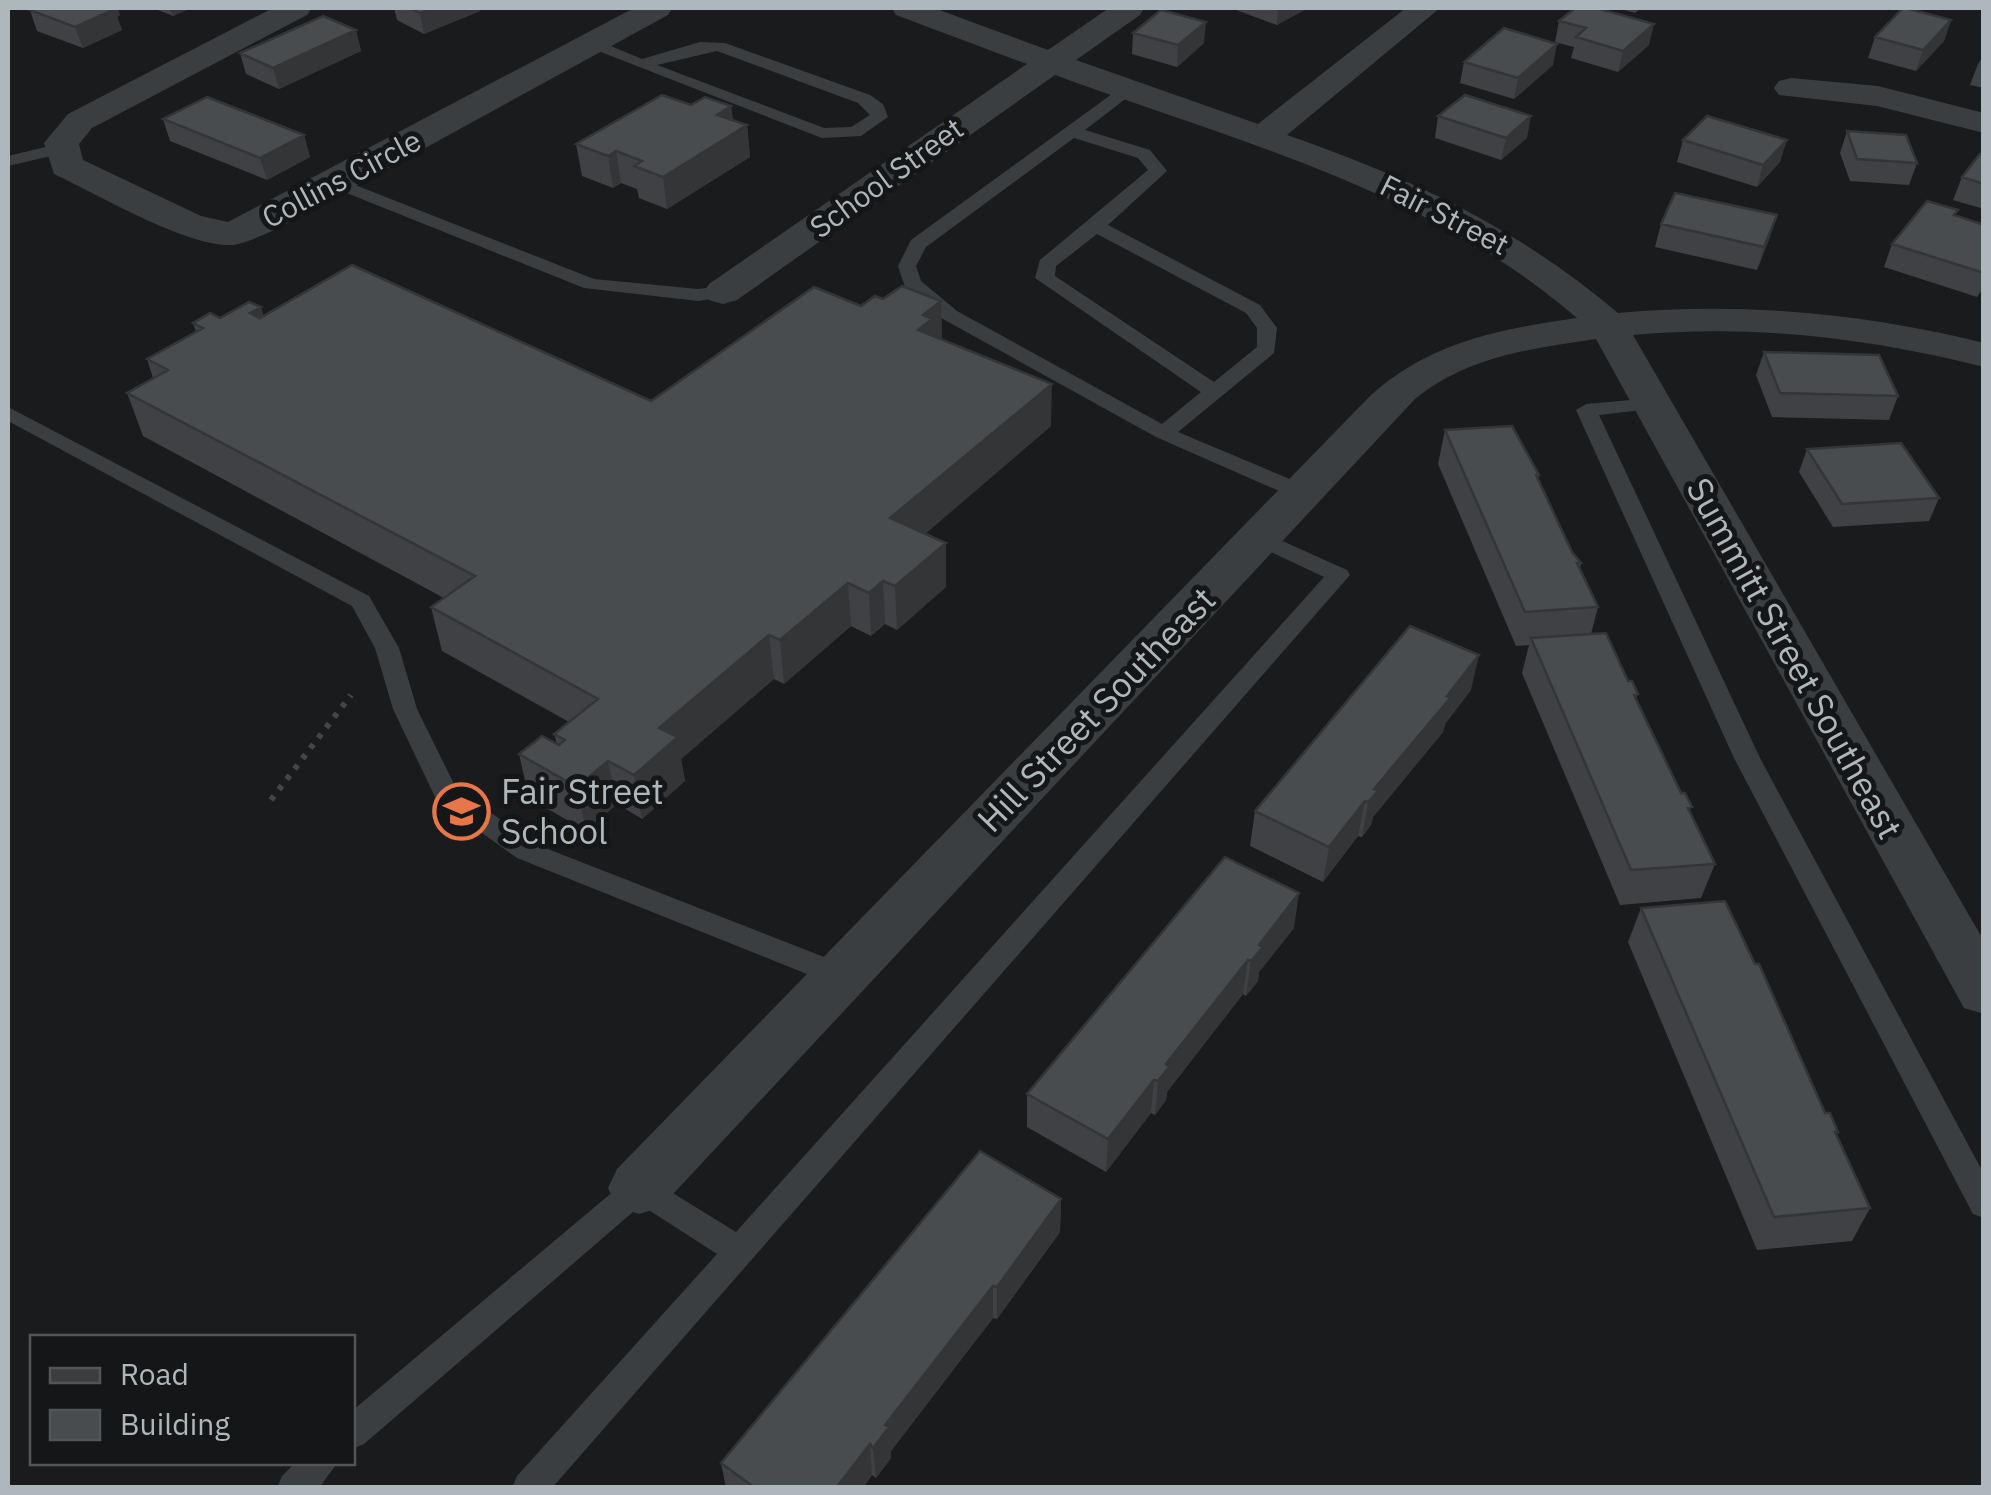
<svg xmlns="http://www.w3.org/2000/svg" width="1991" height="1495" font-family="'IBM Plex Sans',sans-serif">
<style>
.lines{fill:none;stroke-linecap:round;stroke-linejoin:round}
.path{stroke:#414648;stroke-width:6;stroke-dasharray:5 8;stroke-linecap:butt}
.lane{fill:#3b3e41;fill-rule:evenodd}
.street{fill:#3b3e41;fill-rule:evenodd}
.wall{fill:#3f4144}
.shaded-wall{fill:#333537}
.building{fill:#494c4f;stroke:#333537;stroke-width:2.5}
.labels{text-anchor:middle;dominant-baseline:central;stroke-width:10;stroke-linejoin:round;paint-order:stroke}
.far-street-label{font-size:30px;fill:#aeb7bb;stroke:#151617}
.street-label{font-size:35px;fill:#aeb7bb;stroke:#151617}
.poi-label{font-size:35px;fill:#aeb7bb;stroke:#151617;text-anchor:start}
</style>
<rect width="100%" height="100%" fill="#1a1b1c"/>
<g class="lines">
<path class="path" d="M271,800L351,695"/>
<path class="lane" d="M594,39L642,59L700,42L725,43L870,95L883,104L888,117L861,136L822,138L588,47L586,44ZM717,51L858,103L870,115L851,127L824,128L657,65Z
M1123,86L1137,90L1085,130L1150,150L1167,171L1108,225L1260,305L1277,328L1274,353L1178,432L1311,488L1314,493L1311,498H1295L1156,437L943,319L905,287L898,266L911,240ZM1074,138L1138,158L1148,170L1040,260L1035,278L1201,392L1162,424L957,311L921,281L916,266L926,247ZM1097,234L1246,313L1257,328V347L1214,382L1055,276L1056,266Z
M62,143L71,148L68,152L8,166V156Z
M335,177L594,279L698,289L723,286L733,292L730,296L698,301L584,288L329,186V178Z
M1653,398L1663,404L1660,408L1599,415L1760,758L1984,1174V1218L1973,1214L1734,758L1576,410L1586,404Z
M8,407L369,596L399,648L417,709L456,788L535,844L852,968L856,976L852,984L842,987L832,984L517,858L437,801L393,709L375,648L352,606L8,421Z
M1260,531L1347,570L1350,575L552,1488H512L517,1476L717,1254L641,1205L364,1444L352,1449V1411L628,1179L639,1175L650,1179L736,1232L1324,577L1252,543L1249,538L1252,533Z
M296,1462H338L319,1488H277L282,1476Z"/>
<path class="street" d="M273,8H312L307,15L92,128L79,144L83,160L201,216L228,222L634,8H673L668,15L277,229C264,234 248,243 233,245C188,248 97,194 54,174L44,143L68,114Z
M892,8H934L1048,50L1109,8H1144L1140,15L1076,60L1258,124L1406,8H1440L1287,135C1413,179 1516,227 1618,313C1743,302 1862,313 1984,343V367C1868,338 1753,324 1633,335L1984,941V1014L1964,1008L1596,339C1530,349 1467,356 1414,400L661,1207L639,1214L617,1207L608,1188L617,1169L1370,396C1429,342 1500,329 1577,318C1429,190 1236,141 1055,75L737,300L723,304L709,300L704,292L709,284L1027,64L896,15Z
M1791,78L1878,86L1984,113V133L1877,106L1779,95L1774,88L1779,81Z"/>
</g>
<path class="wall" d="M153,8H191L173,16Z
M394,8H480V11L424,34L397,20Z
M1236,8H1308L1277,25L1236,10Z
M1617,8H1641L1635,13Z
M30,10L120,15L117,17L122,30L83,48L37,31Z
M1951,20L1944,41L1916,71L1868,58L1875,37Z
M1559,21L1649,45L1618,72L1571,58L1574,47L1555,42Z
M356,30L361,51L279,89L246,74L240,53Z
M1133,33L1204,43L1177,67L1132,54Z
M1984,55V88L1970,85L1978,64Z
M1464,62L1553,65L1514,99L1460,83Z
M691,105L731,106L733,120L747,125L750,157L667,209L639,198L637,189L621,183L613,188L582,176L576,144Z
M1438,116L1527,138L1501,160L1435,138Z
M163,119L304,135L310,157L267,180L170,141Z
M1847,131L1917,163L1909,185L1850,181L1840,153Z
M1683,140L1780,162L1757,187L1677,162Z
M1984,155V209L1953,200L1962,177Z
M1661,224L1770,237L1757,270L1655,247Z
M1984,225V287L1977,297L1884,267L1892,244Z
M883,299L941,301L942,340L1051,426L925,534L946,543V587L897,630L885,624L871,636L851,626L784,684L774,679L681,759L685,781L642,819L617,804L586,831L529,798L519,754L557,744L554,734L569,722L442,651L431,607L444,598L143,436L127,393L153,378L147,359L196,332L193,323L220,318L263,316L651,401L861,306Z
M1764,352L1898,396L1889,420L1772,417L1756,375Z
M1445,430L1539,475L1538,479L1572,552L1581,563L1580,568L1598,607L1591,634L1638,694L1636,699L1715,864L1701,898L1620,905L1522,673L1529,645L1516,646L1438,464Z
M1807,449L1939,498L1929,521L1833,527L1799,472Z
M1471,690L1445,724L1443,732L1373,817L1371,825L1362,837L1358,836L1323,882L1250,846L1255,811Z
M1641,908L1825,1113L1838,1132L1836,1136L1870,1208L1852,1241L1757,1250L1628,942Z
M1294,928L1259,972L1258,981L1246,996L1243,994L1167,1092L1166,1100L1155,1115L1151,1113L1106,1172L1027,1127V1094Z
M1061,1199L1060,1232L997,1319L993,1318L891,1451V1458L876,1478L872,1475L863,1488H726L721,1463Z"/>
<path class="shaded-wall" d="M98,8H118L120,15L117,17L122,30L83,48L75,27Z
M170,8H191L173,16Z
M433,8H480V11L424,34L420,13Z
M1278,8H1308L1277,25Z
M1951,20L1944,41L1916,71L1923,50Z
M1206,22L1204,43L1177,67L1178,45Z
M1654,24L1649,45L1618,72L1623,51Z
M356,30L361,51L279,89L273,68Z
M1557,44L1553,65L1514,99L1518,78Z
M731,106L734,133L747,125L750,157L667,209L663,177L717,115Z
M1531,116L1527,138L1501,160L1506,138Z
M304,135L310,157L267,180L260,158Z
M1787,140L1780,162L1757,187L1763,165Z
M616,151L621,183L613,188L608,156Z
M1777,215L1770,237L1757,270L1764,247Z
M941,301L942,343L918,330L923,315Z
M261,307L274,349L250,313Z
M1052,384L1051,426L892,562L890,518Z
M946,543V587L897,630L895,586Z
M883,581L885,624L871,636L869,593Z
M848,583L851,626L784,684L780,640Z
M769,635L774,679L681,759L685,781L642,819L634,775L659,728Z
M1479,655L1471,690L1445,724L1443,732L1373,817L1371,825L1362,837L1368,802L1374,789Z
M608,761L617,804L586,831L577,787Z
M1365,801L1358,836L1323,882L1329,847Z
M1299,893L1294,928L1259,972L1258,981L1246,996L1251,961L1259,945Z
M1248,960L1243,994L1167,1092L1166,1100L1155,1115L1158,1081L1166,1064Z
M1154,1080L1151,1113L1106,1172L1108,1139Z
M1061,1199L1060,1232L997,1319V1287Z
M993,1286V1318L891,1451V1458L876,1478L873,1448L885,1425Z
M870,1444L872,1475L863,1488H836Z"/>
<path class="building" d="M35,8H110L115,9L75,27L30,10Z
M410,8H433L420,13Z
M1575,8H1596L1654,24L1623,51L1576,37L1586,28L1559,21Z
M1903,8H1905L1951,20L1923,50L1875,37Z
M1161,10L1206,22L1178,45L1133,33Z
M323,16L356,30L273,68L240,53Z
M1504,28L1557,44L1518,78L1464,62Z
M662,95L691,105L705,97L731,106L717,115L747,125L663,177L634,166L642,161L616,151L608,156L576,144Z
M1465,95L1531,116L1506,138L1438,116Z
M207,97L304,135L260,158L163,119Z
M1707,116L1787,140L1763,165L1683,140Z
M1847,131L1906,135L1917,163L1857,159Z
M1980,154L1984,155V184L1962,177Z
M1675,193L1777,215L1764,247L1661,224Z
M1927,201L1958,210L1954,215L1984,225V273L1892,244Z
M352,265L651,401L814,287L861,306L875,296L883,299L902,286L941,301L923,315L932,319L918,330L1052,384L890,518L946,543L895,586L883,581L869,593L848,583L780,640L769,635L659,728L678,737L634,775L608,761L577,787L519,754L542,736L559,745L565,740L554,734L598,699L431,607L475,576L127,393L168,370L147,359L203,328L193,323L210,313L220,318L249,302L261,307L250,313L260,318Z
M1764,352L1879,355L1898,396L1780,393Z
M1512,426L1539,475H1536L1572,552L1581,563H1577L1598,607L1525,612L1445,430Z
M1901,443L1939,498L1842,504L1807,449Z
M1410,626L1479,655L1447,696L1451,697L1374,789L1378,791L1368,802L1365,801L1329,847L1255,811Z
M1606,633L1628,681H1632L1638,694L1634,695L1681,793H1685L1692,807L1688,808L1715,864L1631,870L1531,638Z
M1225,857L1299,893L1259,945L1263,947L1251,961L1248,960L1166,1064L1169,1067L1158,1081L1154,1080L1108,1139L1027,1094Z
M1725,901L1755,964H1759L1825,1113H1830L1838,1132H1835L1870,1208L1774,1217L1641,908Z
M980,1151L1061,1199L997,1287L993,1286L885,1425L889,1427L873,1448L870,1444L836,1488H755L721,1463Z"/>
<defs>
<symbol id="school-ring" viewBox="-11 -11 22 22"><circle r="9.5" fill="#151617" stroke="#e87647" stroke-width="1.5"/><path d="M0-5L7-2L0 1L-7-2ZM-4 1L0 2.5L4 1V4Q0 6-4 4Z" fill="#e87647"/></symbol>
</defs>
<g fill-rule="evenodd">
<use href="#school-ring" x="430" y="780" width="63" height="63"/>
</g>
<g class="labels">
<g class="far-street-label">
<text transform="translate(886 177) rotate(-36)">School Street</text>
<text transform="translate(341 178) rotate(-28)">Collins Circle</text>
<text transform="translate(1445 214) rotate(27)">Fair Street</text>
</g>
<g class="street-label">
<text transform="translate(1795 658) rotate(61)">Summitt Street Southeast</text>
<text transform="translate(1096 709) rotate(-46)">Hill Street Southeast</text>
</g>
<g class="poi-label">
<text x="501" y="791">Fair Street<tspan x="501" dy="40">School</tspan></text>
</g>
</g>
<rect width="1991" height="1495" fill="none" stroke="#aeb7bb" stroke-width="20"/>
<rect x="30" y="1335" width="325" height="130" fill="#151617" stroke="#525659" stroke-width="2.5"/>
<rect x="50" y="1368" width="50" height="15" fill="#3b3e41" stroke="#525659" stroke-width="2.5"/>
<text x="120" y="1385" font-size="30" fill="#aeb7bb">Road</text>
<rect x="50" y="1410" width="50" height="30" fill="#494c4f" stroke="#525659" stroke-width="2.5"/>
<text x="120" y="1435" font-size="30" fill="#aeb7bb">Building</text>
</svg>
